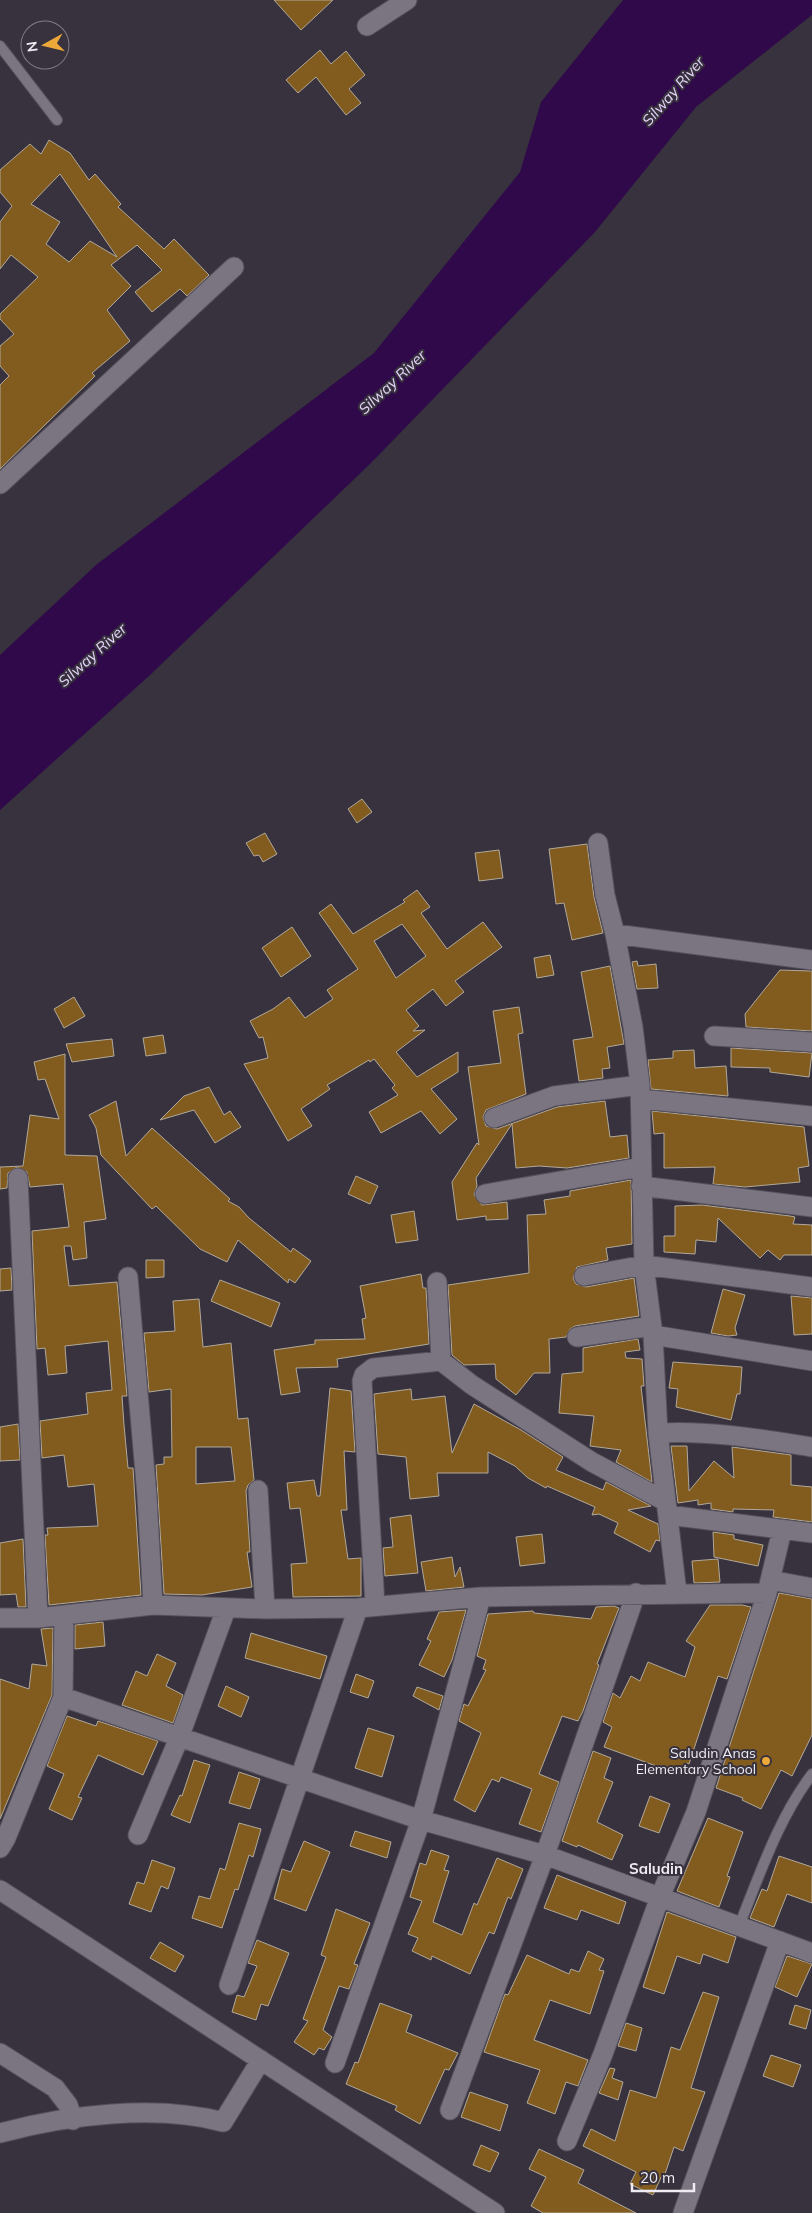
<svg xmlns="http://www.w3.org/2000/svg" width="812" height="2213" font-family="Mulish,sans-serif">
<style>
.water{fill:#30094b}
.building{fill:#825c1f;stroke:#b1a89b;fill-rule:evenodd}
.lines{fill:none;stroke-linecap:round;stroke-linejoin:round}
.lane-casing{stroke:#55505a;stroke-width:12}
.street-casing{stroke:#55505a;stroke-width:21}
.lane{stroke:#7b7582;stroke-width:10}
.street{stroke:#7b7582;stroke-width:19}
.poi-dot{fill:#eca93a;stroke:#37323d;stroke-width:2}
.labels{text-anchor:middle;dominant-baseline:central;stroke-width:4;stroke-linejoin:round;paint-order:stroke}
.poi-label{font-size:14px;fill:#eeebf2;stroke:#37323d;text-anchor:end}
.water-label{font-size:15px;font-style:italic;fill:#e6d4fc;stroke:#37323d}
.neighbourhood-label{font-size:15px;font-weight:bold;fill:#eeebf2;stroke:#37323d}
</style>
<rect width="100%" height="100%" fill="#37323d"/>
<path class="water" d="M623,0H812V15L696,107L595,232L371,463L149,676L0,810V655L96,565L374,353L520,172L541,102Z"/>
<path class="building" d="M274,0H333L301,30Z
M320,50L331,64L346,51L365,75L349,89L361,103L346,115L316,77L298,93L286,80Z
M49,140L70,153L89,180L95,174L121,204L118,207L164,249L174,239L209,275L187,296L180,289L152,312L135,292L162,270L137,245L111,265L131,286L107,310L130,341L92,373L95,376L0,469V385L9,376L0,366V346L14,334L0,319V314L38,277L11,255L0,269V222L12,206L0,192V170L30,144L41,154ZM60,174L117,257L90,241L69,262L46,244L60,222L31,204Z
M362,799L372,812L357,823L348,809Z
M265,833L277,854L263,862L259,855L254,856L246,843Z
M587,844L594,897L603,933L572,940L564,903L556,904L549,849Z
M499,850L503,878L479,881L475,853Z
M417,890L430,907L421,913L447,949L483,922L502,947L455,981L464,992L446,1006L433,989L406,1010L419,1026L413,1031L425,1030L396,1052L417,1077L458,1052V1072L431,1089L457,1119L440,1134L421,1111L381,1133L369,1112L398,1095L392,1088L395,1085L374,1059L370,1062L369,1060L327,1085L330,1089L301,1109L312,1126L288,1141L244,1064L268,1058L263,1037L259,1038L250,1021L273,1009L289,997L305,1018L333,999L327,990L358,969L319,913L331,904L353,934L405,902L403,900ZM402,924L426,956L396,978L374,941Z
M292,927L311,956L281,977L262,948Z
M550,955L554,975L537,978L534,958Z
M637,961L638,966L656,964L658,988L637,989L632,962Z
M610,966L624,1044L607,1047L610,1068L602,1069L603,1078L579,1081L573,1040L593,1037L581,972Z
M780,970L812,971V1031L746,1027L745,1014Z
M74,997L85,1016L64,1028L54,1009Z
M519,1007L523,1033L518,1034L526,1094L486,1110L483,1117L486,1126L497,1129L557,1107L605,1101L610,1137L627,1135L629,1158L567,1168L539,1166L516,1168L512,1124L476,1178L477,1186L474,1195L482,1205L507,1202L508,1219L486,1220V1216L457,1220L452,1182L477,1143L479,1145L468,1067L501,1063L493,1011Z
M163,1035L166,1053L146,1056L143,1038Z
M112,1039L114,1056L72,1062L66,1044Z
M731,1048L812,1053L809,1077L770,1072V1068L731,1067Z
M694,1050L695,1068L726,1066L728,1096L651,1089L648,1060L673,1058V1051Z
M65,1054V1155L97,1156L106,1219L84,1222L87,1258L73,1260L71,1246H64L69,1286L117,1282L127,1396H122L124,1425L128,1468H133L141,1595L49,1605L45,1535H48L47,1528L98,1526L94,1484L68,1487L64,1455L42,1458L40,1421L88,1414L86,1393L112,1390L108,1341L65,1346L67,1373L48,1375L45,1348L37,1349L32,1231L69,1227L63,1184L30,1187L27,1172L17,1167L8,1173L7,1188L0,1189V1167L23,1166L30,1115L59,1119L45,1079L38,1080L34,1062Z
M209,1087L224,1115L230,1111L241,1127L215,1143L194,1110L160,1120L184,1096Z
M116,1101L126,1156L152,1128L230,1199L228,1201L239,1207L249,1218L291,1252L293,1248L311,1261L295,1283L289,1279L288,1283L238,1240L227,1262L200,1249L156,1206L152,1209L101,1155L96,1128L89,1115Z
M652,1111L804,1127L809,1166L798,1168L800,1182L745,1187L713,1184L715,1167L664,1168V1133L654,1134Z
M356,1176L378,1186L370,1204L348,1194Z
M631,1180L632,1244L606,1248L608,1260L577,1267L573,1278L576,1284L586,1287L634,1278L639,1316L575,1326L570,1329L566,1337L549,1339L550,1373H534L516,1395L496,1379L495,1364L464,1365L452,1355L448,1285L529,1273L527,1215L546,1214L544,1200L570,1196V1191Z
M702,1205L790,1216L795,1217L793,1224L812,1225V1255H784L780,1260L768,1250L760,1258L718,1218L716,1242L696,1240L695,1254L664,1252V1236H675V1206Z
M414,1211L418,1240L396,1243L391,1215Z
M146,1260H164V1277L146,1278Z
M11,1268L12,1290L0,1291V1269Z
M421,1274L423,1288H426L429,1344L337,1359L338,1367L296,1368L300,1392L281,1395L274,1350L315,1344V1340L365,1339L362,1319L366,1318L360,1286Z
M220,1280L280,1303L271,1327L211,1301Z
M723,1289L745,1295L735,1328L737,1335L728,1336L711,1333Z
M791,1296L812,1298V1334L794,1335Z
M199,1299L203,1347L231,1343L238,1419L248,1418L254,1480L248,1485L246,1491L250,1552H247L252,1587L202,1595L164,1594L156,1465L164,1464V1457H172L171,1389L149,1392L144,1333L175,1331L173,1301ZM196,1447H231L235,1481L196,1484Z
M638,1339L640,1350L625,1352L626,1358L642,1359L644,1386H641L652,1482L616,1462L621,1450L590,1446L594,1416L559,1413L562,1374L583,1372V1348Z
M673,1362L742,1367L740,1394H737L731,1420L676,1407L678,1389L669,1388Z
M330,1388L351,1391L355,1452L344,1451L347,1510H341L348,1559L361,1558V1596L293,1597L291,1564L307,1563L300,1508L290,1509L287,1483L314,1480L317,1496H320Z
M411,1389L412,1400L445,1396L452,1453L474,1404L521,1430L563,1457L556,1470L603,1490L606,1482L651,1506L628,1510L658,1524L660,1541L656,1540L650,1552L614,1533L618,1523L599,1514L592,1515L595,1507L547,1486L546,1488L528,1478L515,1466L488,1452V1473H437L439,1496L410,1499L406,1457L378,1454L374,1394Z
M18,1424L20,1460L0,1461V1427Z
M671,1446H687L689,1491L714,1461L734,1478L732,1447L791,1455V1485L812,1487V1522L773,1517L774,1510L733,1509V1512L711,1509V1503L698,1505V1500L678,1503Z
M411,1515L418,1573L385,1576L383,1548L393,1547L390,1518Z
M713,1532L734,1535V1539L763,1545L758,1566L714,1557Z
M542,1534L545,1563L520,1566L516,1537Z
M23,1539L26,1607H18L16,1594L0,1595V1543Z
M452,1557L455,1577L460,1567L464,1587L426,1591L421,1562Z
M718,1559L720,1582L694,1583L692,1561Z
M779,1593L812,1599V1735L792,1776L781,1770L761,1809L742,1800L743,1798L716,1788Z
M710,1605H742L751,1607L727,1679L718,1676L689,1764L687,1763L681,1775L604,1747L612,1727L603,1722L613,1693L620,1698L631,1676L640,1681L648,1662L685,1677L695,1647L686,1641Z
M614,1606L619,1608L597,1664L599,1665L583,1711L578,1721L562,1716L539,1774L559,1782L541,1832L519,1824L532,1789L501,1777L499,1782L492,1779L475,1812L454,1800L481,1733L459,1721L464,1704L468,1706L486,1670L483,1669L486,1660L477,1656L488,1614L533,1611L534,1613L591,1619L596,1607Z
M466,1610L452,1660L444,1677L419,1665L431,1641L427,1639L439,1612Z
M103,1622L105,1646L75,1649V1625Z
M53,1628L52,1695L0,1819V1679L29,1689L32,1664L47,1666L41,1629Z
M251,1633L327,1656L320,1679L245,1658Z
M157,1654L176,1663L166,1686L183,1695L173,1723L122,1705L136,1671L147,1676Z
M356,1674L374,1681L368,1698L350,1692Z
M226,1686L249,1697L241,1717L218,1706Z
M417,1687L443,1696L439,1710L413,1696Z
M67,1716L96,1726L98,1721L158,1741L143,1775L98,1755L78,1797L82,1798L72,1820L49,1809L64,1774L47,1766Z
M368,1728L394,1736L382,1777L355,1768Z
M593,1751L611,1758L604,1778L613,1782L597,1822L623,1835L612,1860L578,1845L577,1847L562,1841Z
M194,1760L210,1765L190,1823L171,1815L180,1795L182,1796Z
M239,1772L260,1779L250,1809L229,1803Z
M650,1796L670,1804L659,1833L639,1826Z
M708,1818L743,1832L727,1876L730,1877L719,1907L677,1891Z
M239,1823L261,1829L253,1857L249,1855L238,1890L235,1889L222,1928L192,1918L199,1896L210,1899L220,1868L225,1870Z
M355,1831L391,1842L387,1858L350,1846Z
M304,1841L330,1852L306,1911L274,1899L282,1869L291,1872Z
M431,1850L449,1856L444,1870L449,1871L433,1922L462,1935L474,1903L477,1905L497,1858L523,1869L511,1899L508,1897L494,1934L489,1932L470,1974L432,1956L431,1960L412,1951L418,1938L408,1934L422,1901L410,1897L420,1863L426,1865Z
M779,1856L812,1867V1903L787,1894L774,1927L750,1918L762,1889L767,1891Z
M152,1860L175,1868L168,1889L161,1886L151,1912L129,1904L137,1882L144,1884Z
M557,1875L626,1902L619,1924L581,1910L577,1920L544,1908Z
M336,1909L370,1923L354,1964L358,1965L349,1989L339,1986L323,2030L332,2037L324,2050L319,2048L314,2055L294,2042L308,2021L303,2019L326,1957L321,1955Z
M667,1912L736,1937L728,1963L703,1954L700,1964L677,1956L664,1994L643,1987Z
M257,1940L289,1953L268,2006L261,2004L256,2020L232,2012L237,1995L244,1997L257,1966L248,1963Z
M160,1942L184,1956L175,1972L150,1958Z
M588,1951L604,1959L599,1970L604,1971L590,2014L550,2000L534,2040L588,2060L578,2086L566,2082L555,2114L527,2103L540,2070L484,2052L505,1994L508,1995L527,1955L569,1974L571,1969L579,1972Z
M787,1956L812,1964L797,1997L775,1987Z
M703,1992L719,1997L691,2088L705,2092L683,2151L674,2147L665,2174L663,2173L653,2195L630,2184L636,2172L583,2146L591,2129L615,2141L630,2090L656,2098L671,2047L680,2050Z
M380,2003L412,2015L406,2032L458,2053L449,2070L445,2069L420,2124L395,2110L397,2106L346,2084L355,2062L358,2063Z
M795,2005L811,2010L806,2029L789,2024Z
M626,2023L642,2028L636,2051L618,2046Z
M771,2055L801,2065L793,2087L763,2076Z
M610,2068L615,2069L612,2078L623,2082L618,2100L599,2093Z
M470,2092L508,2105L500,2131L461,2117Z
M481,2145L499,2153L490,2172L473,2165Z
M539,2149L584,2170L578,2183L636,2213H543L531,2206L546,2177L529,2169Z"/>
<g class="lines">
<defs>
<path id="lane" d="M0,46L57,120
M739,1926C760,1874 778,1819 812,1774"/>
<path id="street" d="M367,26L407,0
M0,484L234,267
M598,843L605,895L615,934L633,1027L640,1085L644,1265L653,1335L658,1433L677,1593
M615,934L812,960
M714,1036L812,1042
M641,1099L812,1116
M494,1118L554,1096L640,1085
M18,1178L38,1618
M641,1186L812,1207
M485,1194L641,1167
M584,1276L644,1265L812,1287
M128,1277L147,1496L153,1605
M437,1282L441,1361L472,1385L592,1462L665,1501
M653,1335L812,1361
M577,1337L652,1326
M658,1433C710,1430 760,1439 812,1447
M258,1490L265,1609
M668,1515L812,1533
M770,1580L812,1588
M375,1605L362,1381L364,1375L373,1368L441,1361
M0,1618H38L153,1605L265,1609L358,1608L481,1597L767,1593
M63,1697L421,1820L545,1855L812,1953
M138,1835L179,1738L226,1609
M0,1848L6,1838L63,1697L64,1615
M0,1890L495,2213
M229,1985L358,1608
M0,2053L55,2088L68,2105L73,2120
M335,2063L421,1820L481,1597
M450,2110L545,1855L636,1593
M0,2133C67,2115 156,2104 223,2122L261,2060
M567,2141L603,2054L660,1897L696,1812L767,1593L782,1530
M683,2213L780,1941"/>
</defs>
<use href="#lane" class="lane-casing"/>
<use href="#street" class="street-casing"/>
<use href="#lane" class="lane"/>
<use href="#street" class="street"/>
</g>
<circle class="poi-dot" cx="766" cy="1761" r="5"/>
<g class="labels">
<g class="poi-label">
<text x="756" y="1753">Saludin Anas<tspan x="756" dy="16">Elementary School</tspan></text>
</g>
<g class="water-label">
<text transform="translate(673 91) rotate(-49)">Silway River</text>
<text transform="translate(392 382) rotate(-43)">Silway River</text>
<text transform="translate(92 655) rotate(-42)">Silway River</text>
</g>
<g class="neighbourhood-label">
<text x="656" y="1868">Saludin</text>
</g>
</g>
<g transform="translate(45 45) rotate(262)"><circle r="24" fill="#37323d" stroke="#807c85"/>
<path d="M0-4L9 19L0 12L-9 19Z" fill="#eca93a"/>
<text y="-8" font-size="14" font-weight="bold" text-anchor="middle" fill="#eeebf2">N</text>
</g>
<path d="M632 2183v8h62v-8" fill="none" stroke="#eeebf2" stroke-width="2.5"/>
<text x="640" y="2183" font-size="15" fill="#eeebf2" stroke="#37323d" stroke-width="4" paint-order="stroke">20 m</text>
</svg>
